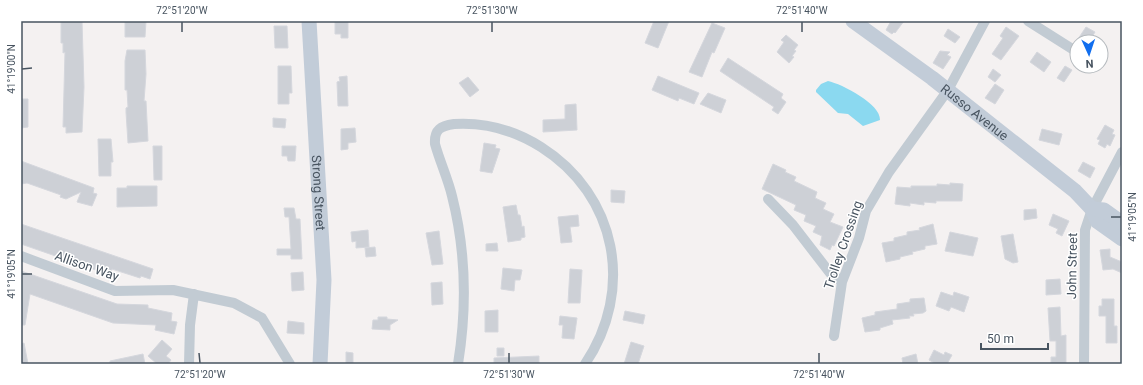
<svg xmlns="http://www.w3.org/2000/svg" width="1143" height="385" font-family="Roboto,sans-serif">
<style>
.water{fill:#8bd9f0}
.building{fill:#cdd0d6;stroke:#d5d7dd}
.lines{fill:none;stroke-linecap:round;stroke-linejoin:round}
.street{stroke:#c2cbd3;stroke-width:10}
.secondary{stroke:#c2ccd8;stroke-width:15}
.ticks{fill:none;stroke:#485460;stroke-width:1.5}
.labels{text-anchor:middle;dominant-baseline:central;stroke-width:3;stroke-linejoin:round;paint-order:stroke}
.street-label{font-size:13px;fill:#485460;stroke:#fff}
.neatline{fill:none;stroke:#485460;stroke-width:1.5}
.ticks-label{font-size:10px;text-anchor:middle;fill:#485460}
</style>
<rect width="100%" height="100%" fill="#f4f1f1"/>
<path class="water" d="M828,81C842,84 881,104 880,120L863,126L848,114L838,113L816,92V90L821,84Z"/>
<path class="building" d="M62,21H82L84,87L82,132L66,133V127H63L65,52L63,53V43H61V22Z
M127,21H146L145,37H125V22Z
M335,21H348V38H341V34H335Z
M654,21H669L658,48L645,43Z
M891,21H904L895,33L894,32L892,34L886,30Z
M712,23L725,28L714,53L712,52L702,77L689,72Z
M274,26H287L288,48H275Z
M1006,27L1019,36L1001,60L992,54L1003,38L1000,36Z
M1086,27L1095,32L1089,42H1083L1078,39Z
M948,29L960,37L955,43L944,36Z
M786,35L798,45L794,50L796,51L792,56L794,57L789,63L777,52L784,42L781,40Z
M127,50H145L146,74L144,101H146L148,141L128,143L126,112V108L128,107L127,90H125V61Z
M940,51L950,52L947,55L951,57L943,69L933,63Z
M1037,52L1051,62L1044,72L1030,62Z
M728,58L783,94L781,98L786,102L778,114L772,110L774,107L720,71Z
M278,66H291L292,93H289V104H278Z
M1065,66L1072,70L1064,82L1057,78Z
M993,69L1001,75L995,82L988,77Z
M347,76L348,106H338L337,82L340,81L339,77Z
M658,76L699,93L694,104L679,98L678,101L652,90Z
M468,77L479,90L470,97L459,83Z
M995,84L1004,90L995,104L985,98Z
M708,93L726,100L721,113L700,104Z
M21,99H28V127L21,128Z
M576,104L577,130L543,132V120L565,119V105Z
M273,118L286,119L285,128L273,127Z
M1105,125L1114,130L1112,134L1115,135L1110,146L1107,144L1105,148L1098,144L1100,140L1097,139Z
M355,128L356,142L348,143V149L341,150V129Z
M1042,129L1062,134L1059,145L1039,140Z
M98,139H111L113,162H111V176H99Z
M484,143L496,145L495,148L500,149L492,173L480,171Z
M153,146H162V180H154Z
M282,146H296L295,161H288L287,156H282Z
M21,161L94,188L93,193L97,194L92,206L77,202L81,192L66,199L60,197L61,195L27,183L21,184Z
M1083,162L1095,168L1090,178L1078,171Z
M773,164L786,170L785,172L796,177L794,181L817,192L815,198L826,203L823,209L834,214L830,222L843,227L834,246L832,245L830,250L820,245L822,236L813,232L816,226L804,221L806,215L794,210L796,205L762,189Z
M950,183L963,184L962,201H936V203L924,202V205L910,203V206L895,204L897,187L911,188V186H937V184L950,185Z
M127,186H157V206L117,207V188H127Z
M611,190L625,191L624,203L611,202Z
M516,205L518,215H520L522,227L524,226L525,237L521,238V240L508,242L503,207Z
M284,208H294L296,219H300L302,259H291V255H277V249H291L289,217H285Z
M1036,209L1037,218L1024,220V210Z
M1053,214L1069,221L1062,236L1056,233L1058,229L1049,225Z
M578,215L579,226L570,227L572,242L561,243L558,217Z
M21,224L153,269L150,279L141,276L140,278L112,269L110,275L21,244Z
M933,224L937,244L925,246V249L912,252L913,254L900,257V259L886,262L882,243L894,241V238L907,235V232L920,230L919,228Z
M368,230L369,247L356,248V241L352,242L351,232Z
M439,231L443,264L432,265L426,233Z
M950,232L978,238L973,256L945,251Z
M1013,234L1018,262L1013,263L1005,259L1001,236Z
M497,243L498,251H486V244Z
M375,247L376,256L366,257L365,248Z
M1110,249V257L1122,262V273L1113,269L1103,270L1100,250Z
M503,268L522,270L520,280H515L514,291L501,289Z
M570,269L582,270L580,303H568Z
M21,271L117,304L148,305V308L172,313L171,321L177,322L174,334L155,330L156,325L113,323L30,294L25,325H21Z
M303,272L304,290L292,291L291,273Z
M1060,279L1061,294L1046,295V280Z
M442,282L443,304L432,305L431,283Z
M941,292L953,296L954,292L969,297L964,312L951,307L949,311L936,306Z
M924,298L926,311L923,313L913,314L914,316H909L910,318L892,320L893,324L880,328V330L865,332L862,318L875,315V312L897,309V304L910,302V299Z
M1102,299H1114V326H1117V343H1106V316H1099V306H1102Z
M1060,307L1061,336L1066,335V364H1051V357H1056V341H1050L1048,308Z
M498,310V332H485V311Z
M625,311L645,315L643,324L623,320Z
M560,316L577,318L574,339L562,338L563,325H559Z
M378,317H387V319L398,320L390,325V330L372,329L373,320H378Z
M288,321L304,323V334L287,333Z
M162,340L172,349L166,356L171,360L168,364H157L148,356Z
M631,342L644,346L638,364H624Z
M24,343L28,364H21V344Z
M497,348H504V356H497Z
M934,350L944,355L945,352L952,355L947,364H936L929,360Z
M346,352L353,353V364H346Z
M143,354L145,364H110V361Z
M916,354L918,364H903L902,358Z
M539,356V364H494V358Z"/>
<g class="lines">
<path class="street" d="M1028,21L1077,52
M768,199L793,225L830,273L842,282
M21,256L115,291L173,290L234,303L262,318L290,364
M834,336L842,282L859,238L866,211L889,172L948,90L985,21
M189,364L190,325L194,294
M458,364C467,308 466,251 452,196C448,179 440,162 435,144C434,129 441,126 454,124C486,122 514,130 541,147C617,195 635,290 585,364
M1084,364L1085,230L1092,209L1122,152"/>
<g class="secondary">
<path id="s1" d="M309,21L324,280L320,364"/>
<path id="s2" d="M853,21L932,78L1075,191L1092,209L1098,222L1122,239"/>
<path d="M1092,209L1104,210L1122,223"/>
</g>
</g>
<path class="ticks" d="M182,22V32M492,22V32M802,22V32M22,69L32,68M1111,217H1121M22,274H32M199,353L200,363M509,353V363M819,353V363"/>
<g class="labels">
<g class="street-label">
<text stroke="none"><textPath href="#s2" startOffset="152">Russo Avenue</textPath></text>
<text stroke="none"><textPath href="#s1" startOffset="172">Strong Street</textPath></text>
<text transform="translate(843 245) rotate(-71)">Trolley Crossing</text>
<text transform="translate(87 266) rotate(19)">Allison Way</text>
<text transform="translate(1072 266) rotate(-89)">John Street</text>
</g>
</g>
<rect width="1143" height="385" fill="none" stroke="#ffffff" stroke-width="44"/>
<g transform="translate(1089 54) rotate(177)"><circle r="19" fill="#ffffff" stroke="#b6bbbf"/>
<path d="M0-3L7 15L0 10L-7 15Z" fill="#116eee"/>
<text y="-6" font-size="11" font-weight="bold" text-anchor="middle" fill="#485460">N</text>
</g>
<path d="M981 343v6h67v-6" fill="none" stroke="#485460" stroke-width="2"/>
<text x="987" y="343" font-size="12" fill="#485460" stroke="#ffffff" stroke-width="3" paint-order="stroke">50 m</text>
<rect x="22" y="22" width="1099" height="341" class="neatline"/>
<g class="ticks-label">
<text x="182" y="14">72°51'20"W</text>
<text x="492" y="14">72°51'30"W</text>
<text x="802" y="14">72°51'40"W</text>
<text transform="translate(11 69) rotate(-90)" y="4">41°19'00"N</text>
<text transform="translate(1132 217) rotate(-90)" y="4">41°19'05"N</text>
<text transform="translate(11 274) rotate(-90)" y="4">41°19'05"N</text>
<text x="200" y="378">72°51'20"W</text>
<text x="509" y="378">72°51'30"W</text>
<text x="819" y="378">72°51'40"W</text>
</g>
</svg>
